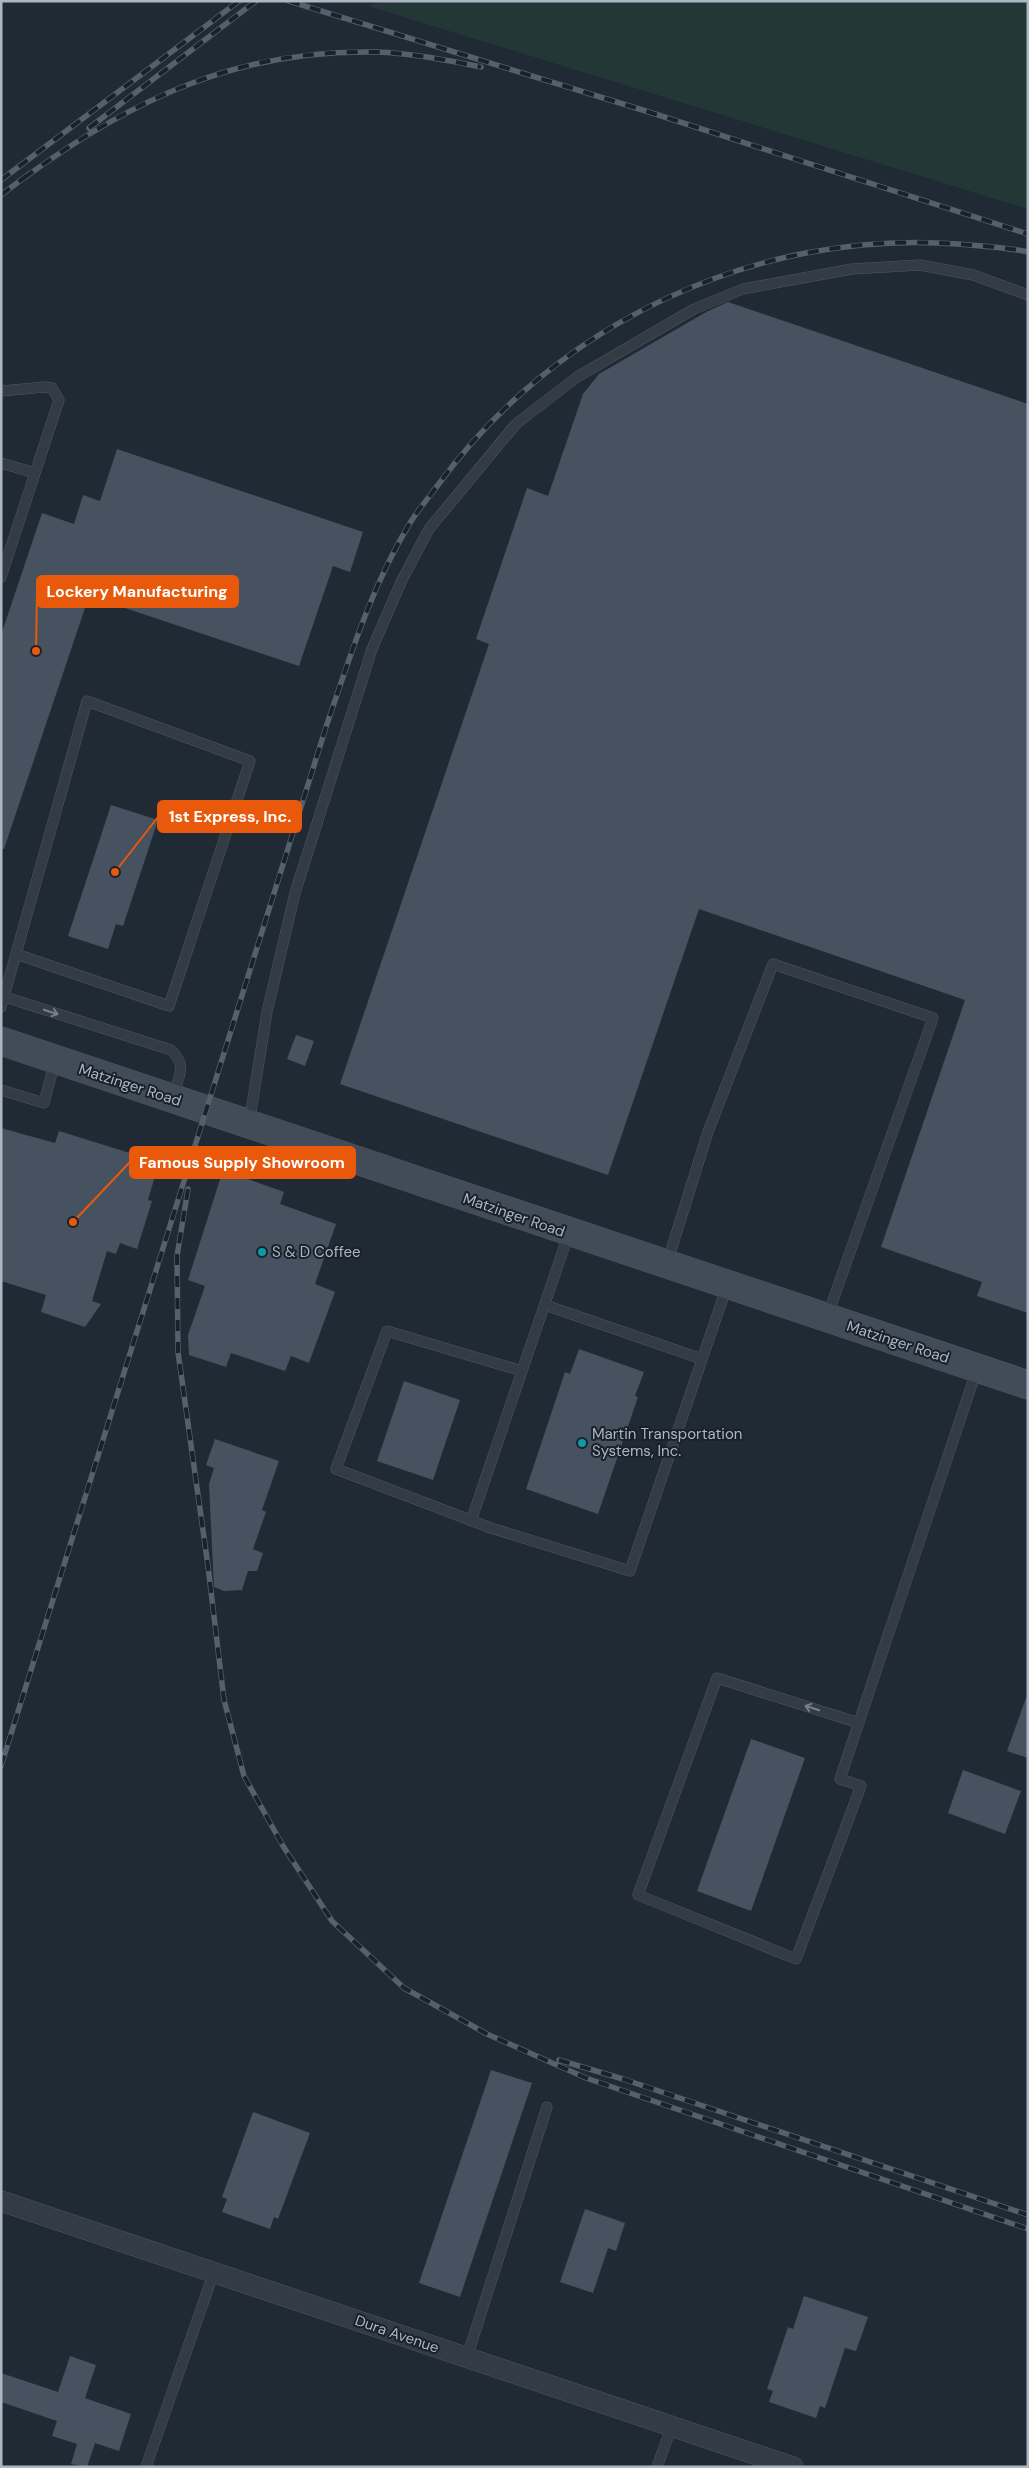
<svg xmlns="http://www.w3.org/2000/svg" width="1029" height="2468" font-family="'DM Sans',sans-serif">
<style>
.green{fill:#233737}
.building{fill:#46525f}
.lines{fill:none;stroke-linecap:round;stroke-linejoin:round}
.lane-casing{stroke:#4e5761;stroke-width:11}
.street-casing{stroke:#4e5761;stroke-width:21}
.secondary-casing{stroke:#4e5761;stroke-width:29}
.lane{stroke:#333c45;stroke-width:10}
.street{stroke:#333c45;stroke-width:20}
.secondary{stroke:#414c58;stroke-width:28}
.rail-casing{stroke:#55606c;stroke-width:5.5}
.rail{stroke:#19212a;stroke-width:4;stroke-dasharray:11;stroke-linecap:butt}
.oneway{stroke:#76808a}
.culture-dot{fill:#0f9aa8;stroke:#19212a;stroke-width:2}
.labels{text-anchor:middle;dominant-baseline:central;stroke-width:4;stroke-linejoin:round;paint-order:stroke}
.street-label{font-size:15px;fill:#adb7c3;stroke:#19212a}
.poi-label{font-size:15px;fill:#adb7c3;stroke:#19212a;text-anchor:start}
.leader{fill:none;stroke:#e8590c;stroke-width:2}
.callout-dot{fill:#e8590c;stroke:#19212a;stroke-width:2}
.callout{fill:#e8590c;stroke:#e8590c;stroke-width:2}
.callout-label{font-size:16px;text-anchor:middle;font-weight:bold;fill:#fff}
</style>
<rect width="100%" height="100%" fill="#202a35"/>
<path class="green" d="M381,1H1028V209L368,6Z"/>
<path class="building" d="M728,302L1028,404V1313L977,1296L982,1282L881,1247L965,1000L699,909L608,1175L340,1084L489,644L476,639L527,488L548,496L583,394L599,374L708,311Z
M117,449L363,532L350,572L333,566L299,666L89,596L4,849H1V635L42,513L74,524L83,495L100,501Z
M111,805L158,820L123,926L116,924L108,949L68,936Z
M296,1035L314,1041L305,1066L287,1059Z
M1,1128L55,1143L59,1131L159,1162L148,1200L152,1201L137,1249L120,1243L116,1254L107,1251L92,1301L101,1304L85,1327L41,1312L46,1295L1,1281Z
M223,1170L284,1192L280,1204L336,1224L315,1284L335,1292L309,1363L291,1356L285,1371L231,1353L226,1367L189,1355L188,1335L205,1286L188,1280Z
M579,1349L644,1372L635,1396L638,1397L598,1514L526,1489L565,1372L570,1374Z
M404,1381L460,1400L433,1480L377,1461Z
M215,1439L279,1461L262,1510L266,1512L253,1549L263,1553L257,1571H248L242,1590L224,1591L214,1587L209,1484L214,1468L206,1465Z
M1026,1698L1028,1699V1758L1007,1751Z
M751,1739L805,1758L751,1911L697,1891Z
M963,1770L1021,1791L1005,1834L948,1813Z
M491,2070L532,2083L460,2297L419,2283Z
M253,2112L310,2133L278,2219L274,2217L270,2229L222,2212L227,2199L222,2197Z
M585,2209L625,2223L616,2251L608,2248L593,2293L560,2282Z
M804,2296L868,2317L856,2351L845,2348L825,2408L820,2406L816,2418L769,2402L773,2391L767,2389L788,2327L793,2329Z
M70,2356L96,2365L85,2398L131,2414L119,2451L95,2443L87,2467L71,2464L77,2444L52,2436L57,2421L1,2402V2373L58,2392Z"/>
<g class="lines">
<defs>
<path id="lane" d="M1,391L45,387L52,388L59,400L1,577
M1,463L35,473
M5,997L171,1050C188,1066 179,1077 172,1096
M1,1007L87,701L250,761L169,1006L16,954
M1,1090L44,1103L55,1061
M249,1124L267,1012L295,893L372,649L402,580L429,529L516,424L577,377L694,309L743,289L852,269L920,265L973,275L1028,295
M569,1233L522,1371L387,1331L336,1469L491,1528L630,1571L727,1286
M667,1263L708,1132L773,964L933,1018L827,1317
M545,1305L702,1359
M471,1521L522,1371
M859,1723L717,1678L638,1895L796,1959L861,1786L840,1779L977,1369
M467,2357L547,2107
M146,2467L214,2272
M657,2467L672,2426"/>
<path id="street" d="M1,2201L793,2467"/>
<path id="secondary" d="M1,1041L1028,1385"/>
</defs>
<use href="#lane" class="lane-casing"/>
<use href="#street" class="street-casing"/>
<use href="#secondary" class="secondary-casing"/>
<use href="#lane" class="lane"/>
<use href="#street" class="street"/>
<use href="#secondary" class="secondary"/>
<defs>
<path id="rail" d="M289,1L649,112L1028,234
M89,128L256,1
M24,178C132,99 239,49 376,52C411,53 446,60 481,67
M1,180L239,1
M1,195L29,174
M188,1189L177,1256L178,1352L208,1566L224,1700L244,1776L283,1846L332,1921L404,1988L487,2034L586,2078L1028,2229
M1,1766L326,727C350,657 371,587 410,523C418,510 429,497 438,485C556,323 757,229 958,244C981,246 1005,247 1028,252
M559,2060L623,2079L1028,2215"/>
</defs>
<use href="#rail" class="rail-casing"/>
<use href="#rail" class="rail"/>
</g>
<defs><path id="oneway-shaft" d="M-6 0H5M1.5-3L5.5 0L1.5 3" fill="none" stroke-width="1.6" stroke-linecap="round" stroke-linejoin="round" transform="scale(1.25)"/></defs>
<g class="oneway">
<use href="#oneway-shaft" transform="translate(51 1012) rotate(18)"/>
<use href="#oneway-shaft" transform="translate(812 1708) rotate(-162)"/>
</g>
<g class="culture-dot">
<circle cx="262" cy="1252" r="5"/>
<circle cx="582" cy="1443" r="5"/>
</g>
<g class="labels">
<g class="street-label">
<text transform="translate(130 1085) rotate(18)">Matzinger Road</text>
<text transform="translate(514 1215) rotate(19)">Matzinger Road</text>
<text transform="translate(898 1342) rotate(18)">Matzinger Road</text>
<text transform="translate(397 2334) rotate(19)">Dura Avenue</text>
</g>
<g class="poi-label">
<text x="272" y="1252">S &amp; D Coffee</text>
<text x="592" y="1434">Martin Transportation<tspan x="592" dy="17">Systems, Inc.</tspan></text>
</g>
</g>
<path class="leader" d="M36 651L37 591M115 872L158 817M73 1222L130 1162"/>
<g class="callout-dot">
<circle cx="36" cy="651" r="5"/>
<circle cx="115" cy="872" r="5"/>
<circle cx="73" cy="1222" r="5"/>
</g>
<g class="callout">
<rect x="37" y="576" width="201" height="31" rx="5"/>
<rect x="158" y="801" width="143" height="31" rx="5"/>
<rect x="130" y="1147" width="225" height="31" rx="5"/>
</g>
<g class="callout-label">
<text x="137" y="597">Lockery Manufacturing</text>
<text x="230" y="822">1st Express, Inc.</text>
<text x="242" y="1168">Famous Supply Showroom</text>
</g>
<rect width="1029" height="2468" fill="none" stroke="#adb7c3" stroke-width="5"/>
</svg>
